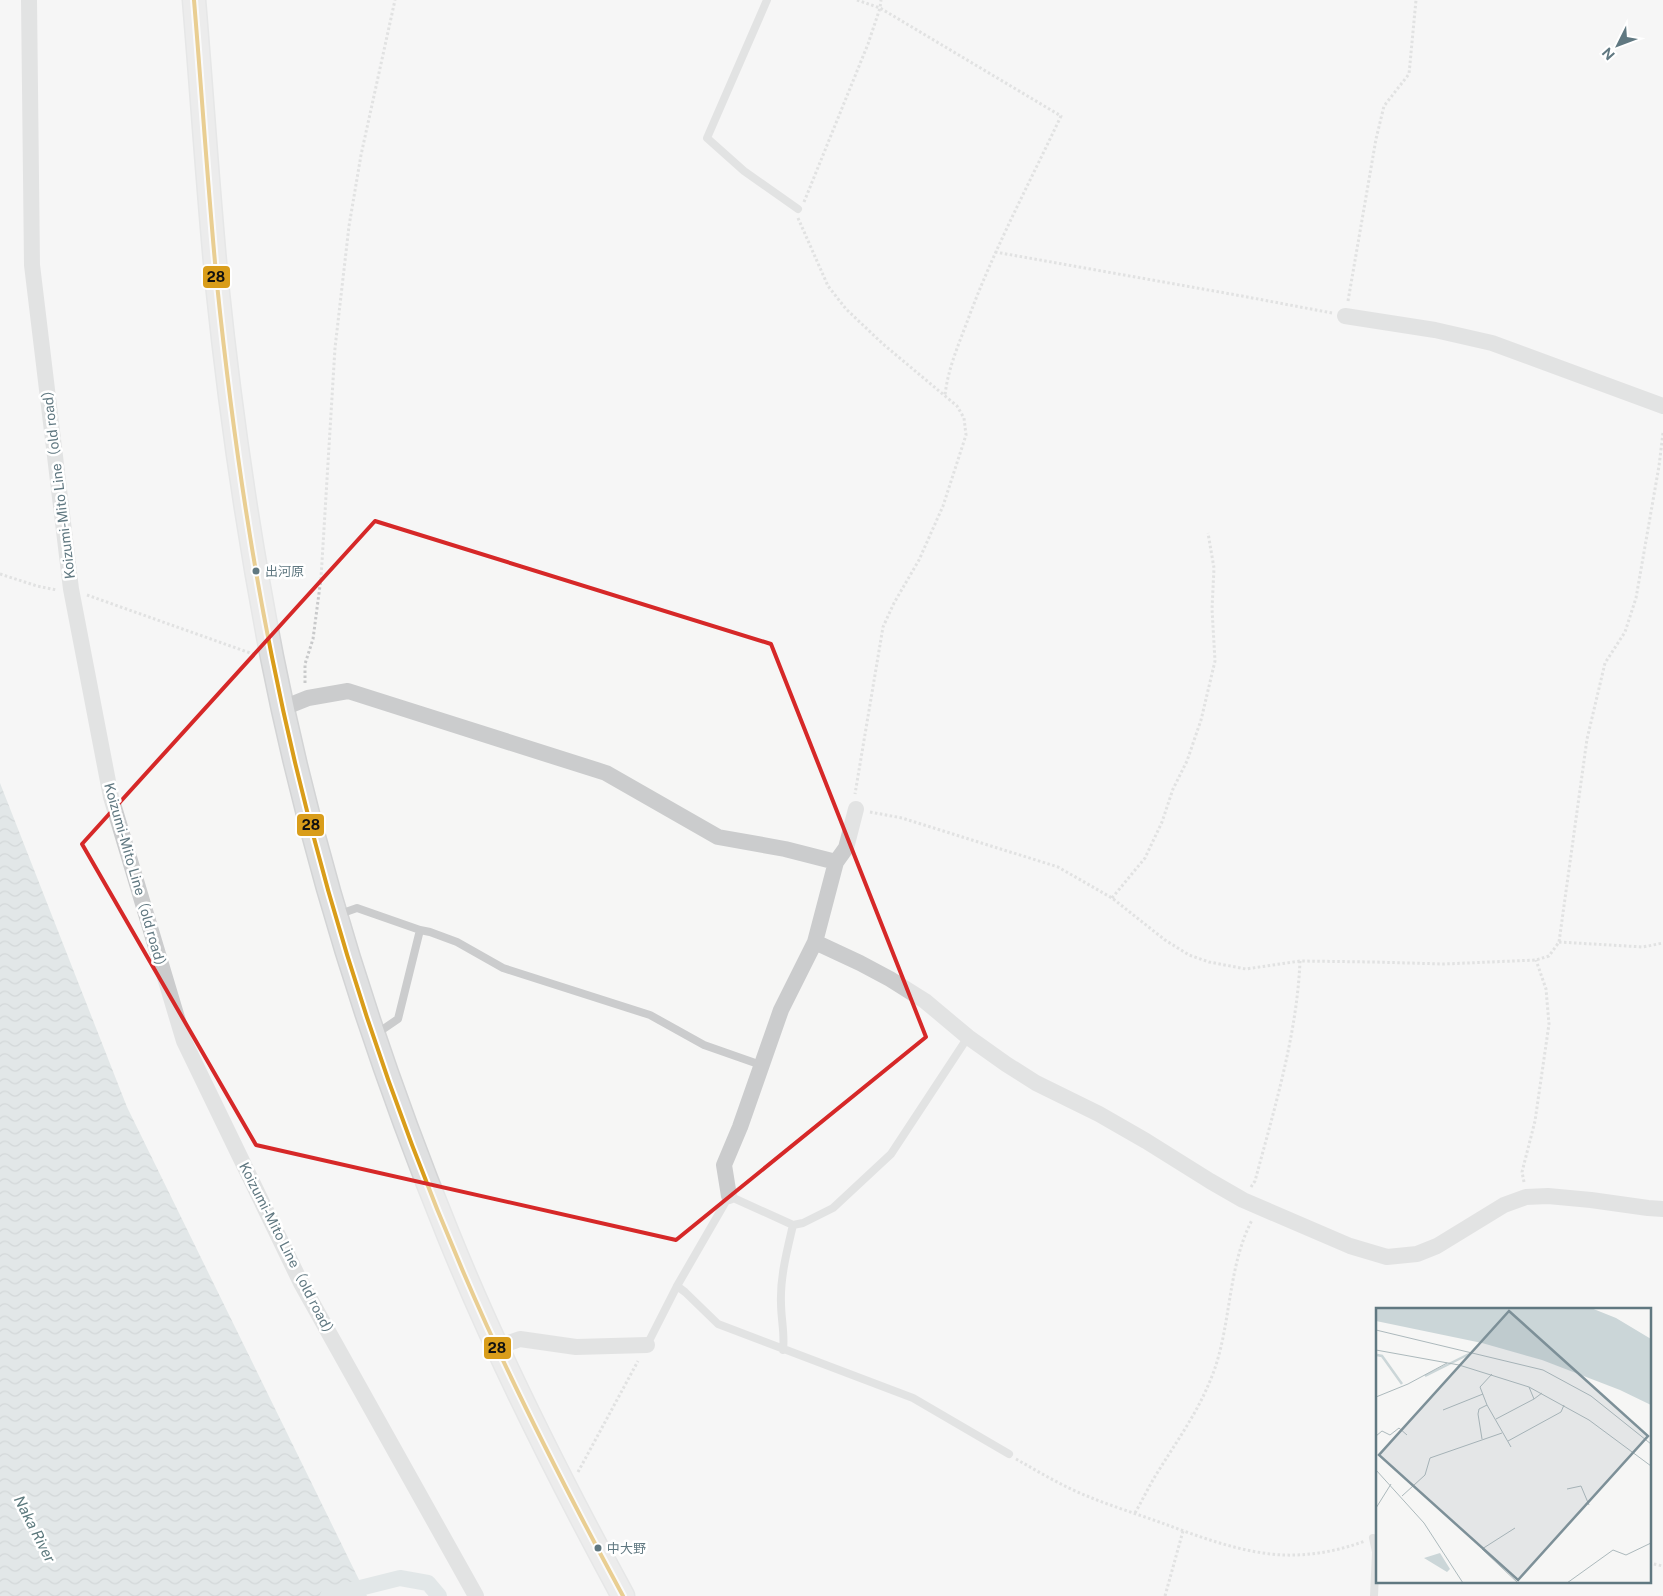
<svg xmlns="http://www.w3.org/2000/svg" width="1663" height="1596" font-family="'Public Sans','Noto Sans JP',sans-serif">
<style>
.water{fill:url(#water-waves)}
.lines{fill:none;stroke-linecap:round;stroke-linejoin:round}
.canal{stroke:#cbd6d8;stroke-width:16}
.secondary-casing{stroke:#d3d4d5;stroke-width:25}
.path{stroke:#c8c9ca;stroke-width:3;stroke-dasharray:2.5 2.5;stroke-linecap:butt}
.service{stroke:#cbcccd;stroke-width:8}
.minor{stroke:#cbcccd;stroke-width:16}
.secondary{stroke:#dfe0e1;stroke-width:22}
.bus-1-casing{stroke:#fff;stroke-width:8}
.bus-1{stroke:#d99d1a;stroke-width:4}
.marked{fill:none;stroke:#d62828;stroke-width:4;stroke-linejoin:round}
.bus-dot{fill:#607881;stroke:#fff;stroke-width:2}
.labels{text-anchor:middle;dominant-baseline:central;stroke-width:5;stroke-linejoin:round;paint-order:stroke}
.bus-label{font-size:13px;fill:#607881;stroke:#fff;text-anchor:start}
.street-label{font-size:14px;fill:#607881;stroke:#fff}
.water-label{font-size:15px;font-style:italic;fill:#5b787c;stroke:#fff}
.inset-river{fill:none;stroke:#cbd6d8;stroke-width:2.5}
.inset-road{fill:none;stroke:#acb9bc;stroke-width:1}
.view{fill:#7d9098;fill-opacity:0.15;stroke:#7d9098;stroke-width:2.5}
.inset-edge{fill:none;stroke:#607881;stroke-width:2.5}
.line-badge{stroke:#fff;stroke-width:2}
.pale-badge-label{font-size:14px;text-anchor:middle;font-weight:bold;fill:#111}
</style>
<defs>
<pattern id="water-waves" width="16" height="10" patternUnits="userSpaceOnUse" patternTransform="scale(1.25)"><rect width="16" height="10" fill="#cbd6d8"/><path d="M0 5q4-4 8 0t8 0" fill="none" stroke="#a8b2b5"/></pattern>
</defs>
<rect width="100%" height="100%" fill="#f6f6f5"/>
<path class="water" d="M0,783L127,1107L367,1596H0Z"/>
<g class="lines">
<path class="canal" d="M328,1596L400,1578L428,1583L439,1596"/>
<defs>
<path id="secondary" d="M194,0C202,95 208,190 217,284C230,409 248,534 272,657C311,853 373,1050 448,1234C498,1358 559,1478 623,1596"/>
</defs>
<use href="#secondary" class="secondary-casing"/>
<path class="path" d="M857,0L880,8L1061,116C1029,184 993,251 967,322C958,346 948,369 945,395
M804,202L868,44L880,8L881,0
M798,218L828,286L846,309L883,344L957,406L964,418L966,435L943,506L919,560L894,603L883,627L855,794
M995,252L1242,296L1332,313
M1348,301L1376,139L1384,106L1409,74L1416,0
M0,574L37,586L57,590
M87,595L253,654
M305,683V664L313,639L321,578L335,348L349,226L361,155L395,0
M870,812L902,818L1058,867L1112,898L1165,940L1189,955L1209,962L1246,969L1300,961L1373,962L1444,964L1536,960L1549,956L1559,942L1587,739L1605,663L1625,632L1636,598L1659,466L1663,433
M1112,898L1145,858L1162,822L1173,789L1187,761L1201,720L1215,661L1212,609L1214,568L1208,533
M1559,942L1643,947L1663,943
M1524,1182L1522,1172L1535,1121L1549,1024L1546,989L1536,960
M1251,1187L1255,1181C1274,1110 1297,1035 1300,961
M1016,1459C1039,1472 1062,1486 1087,1496C1111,1506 1137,1514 1162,1523C1200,1537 1242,1553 1283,1555C1311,1556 1338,1551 1365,1541
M578,1472L638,1361
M1135,1513C1143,1499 1150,1484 1159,1470C1177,1441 1197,1413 1210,1381C1232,1330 1226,1270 1252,1220
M1649,1563L1663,1566
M1165,1596L1183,1531"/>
<path class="service" d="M767,0L707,138L744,171L798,209
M337,915L357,908L420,930L398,1019L376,1034
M420,930L430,932L457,942L503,968L650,1015L704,1045L761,1065
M677,1286L685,1292L718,1324L913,1398L1009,1454
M647,1345L677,1286L729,1196L793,1225L803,1223L833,1208L891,1154L968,1037
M783,1350C785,1334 781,1319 781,1303C780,1277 787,1251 793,1225
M1373,1538L1376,1552L1374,1596"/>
<path class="minor" d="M29,0L32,265L71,589L111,797L184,1041L301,1283L476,1596
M1345,316L1435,330L1492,343L1663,406
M283,708L308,698L348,691L606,773L718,837L785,849L836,862
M815,942L860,963L890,979L925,1001L968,1037L1006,1064L1036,1083L1099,1114L1146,1141L1210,1181L1243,1200L1350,1246L1387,1257L1417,1254L1437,1246L1504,1205L1526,1197L1548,1196L1591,1200L1648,1208L1663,1209
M729,1196L724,1165L740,1127L781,1010L815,942L836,862L846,848L856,809
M497,1347L520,1339L576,1347L647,1345"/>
<use href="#secondary" class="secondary"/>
<defs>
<path id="bus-1" d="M194,0C202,95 208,190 217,284C230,409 247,534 272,657C318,887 391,1113 487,1326C529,1418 575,1507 623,1596"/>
</defs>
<use href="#bus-1" class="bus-1-casing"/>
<use href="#bus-1" class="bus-1"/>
</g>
<path d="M0 0H1663V1596H0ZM375,521L771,644L926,1037L676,1240L256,1145L82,844Z" fill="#f6f6f5" fill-opacity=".55" fill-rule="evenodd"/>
<path class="marked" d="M375,521L771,644L926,1037L676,1240L256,1145L82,844Z"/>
<g class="bus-dot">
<circle cx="256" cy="571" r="4.5"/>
<circle cx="598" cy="1548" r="4.5"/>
</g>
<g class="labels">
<g class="bus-label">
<text x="265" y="571">出河原</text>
<text x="607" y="1548">中大野</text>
</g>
<g class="street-label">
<text transform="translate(58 481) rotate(-97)">Koizumi-Mito Line（old road）</text>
<text transform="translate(136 878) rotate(74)">Koizumi-Mito Line（old road）</text>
<text transform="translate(288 1251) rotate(63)">Koizumi-Mito Line（old road）</text>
</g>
<g class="water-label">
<text transform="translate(35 1529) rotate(63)">Naka River</text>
</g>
</g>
<g transform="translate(1376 1308)">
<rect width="275" height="275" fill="#f6f6f5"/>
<path d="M0,0H215L240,10L275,31V97L244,82L166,52L106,35L0,13ZM64,245L74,261L71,264L48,250Z" fill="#cbd6d8"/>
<path class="inset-river" d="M1,47L6,48L26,76M49,68L93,46"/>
<path class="inset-road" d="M0,22L167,62L215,88L275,136M0,42L83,57L153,79L213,112L275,158M116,66L104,79L111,97L135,139M153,79L158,91L166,85M0,89L32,76L71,55M67,102L107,86M120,111L158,91M0,128L6,123L14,127L23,120L31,127M106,131L102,106L103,101L111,97M132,133L185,104L188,97M0,162L48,215L87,275M191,181L205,178L213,197M26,188L49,167L54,150L126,125M0,200L15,176M139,220L106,241L142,275M191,275L237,242L250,247L275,235"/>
<path class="view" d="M133,3L272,128L142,272L3,147Z"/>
<rect width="275" height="275" class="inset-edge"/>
</g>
<g class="line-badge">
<rect x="202" y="265" width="29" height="24" rx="5" fill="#d99d1a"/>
<rect x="296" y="813" width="29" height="24" rx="5" fill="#d99d1a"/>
<rect x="483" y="1336" width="29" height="24" rx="5" fill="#d99d1a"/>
</g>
<g class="pale-badge-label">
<text x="216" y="282">28</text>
<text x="311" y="830">28</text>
<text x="497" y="1353">28</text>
</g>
<g transform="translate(1618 45) rotate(228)" stroke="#ffffff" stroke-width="4" paint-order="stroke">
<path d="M0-4L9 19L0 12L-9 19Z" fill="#607881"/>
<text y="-8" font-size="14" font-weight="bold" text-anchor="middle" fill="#607881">N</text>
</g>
</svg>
